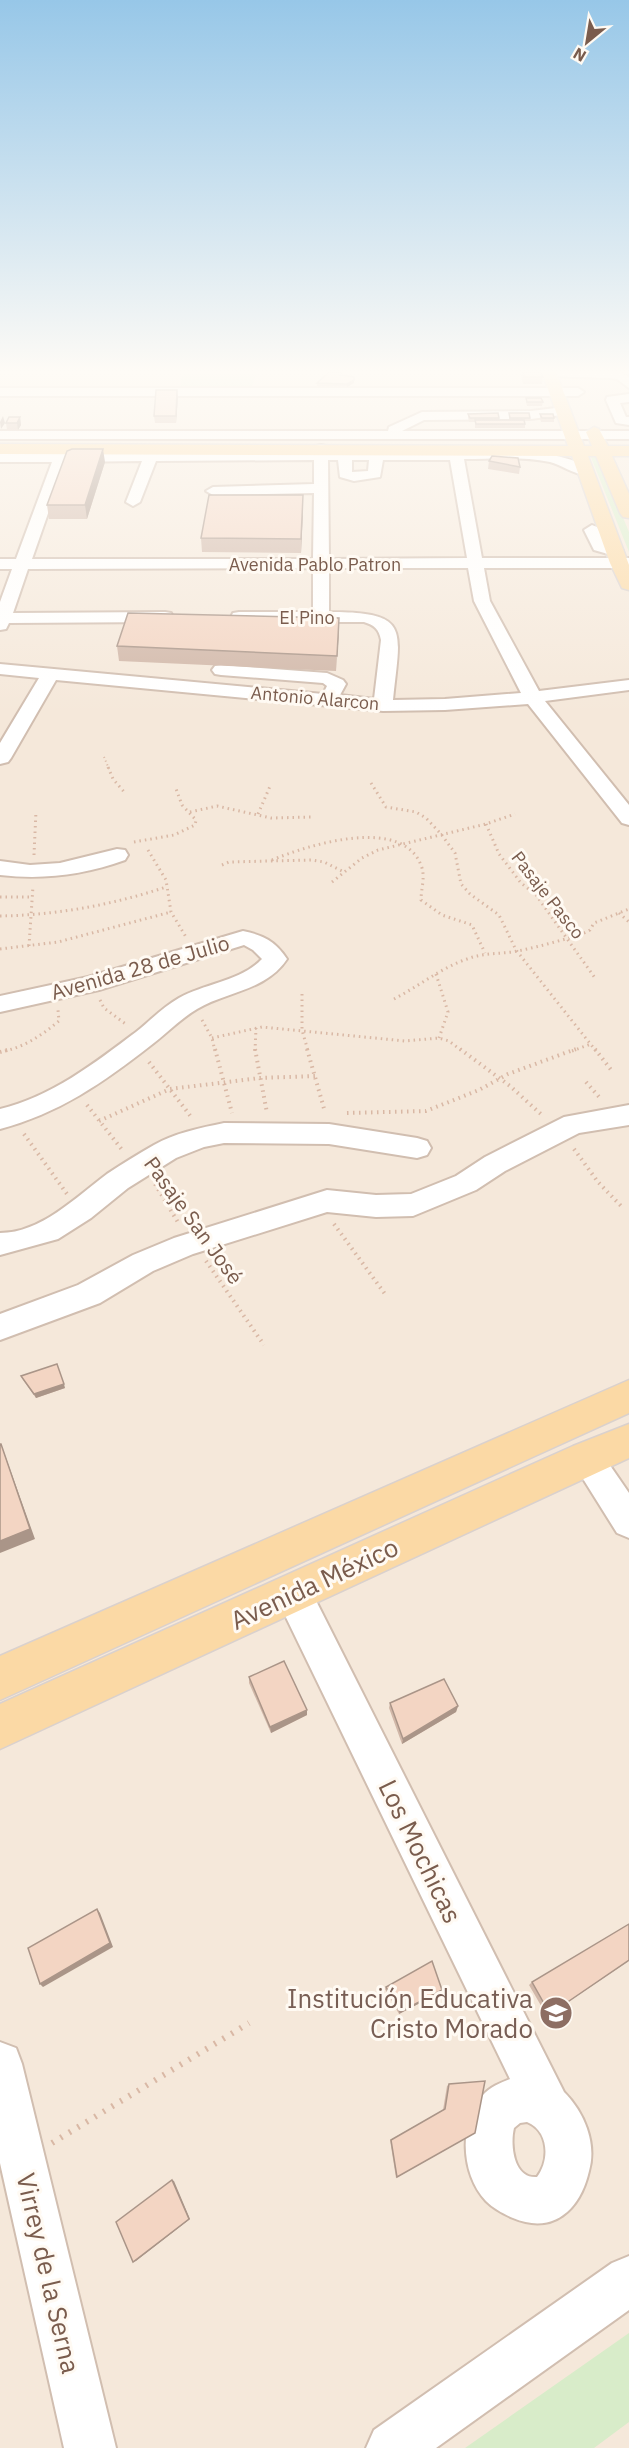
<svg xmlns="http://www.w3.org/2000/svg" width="629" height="2448" font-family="'IBM Plex Sans',sans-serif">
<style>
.residential{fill:#f5e8da}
.green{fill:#d8ecc9}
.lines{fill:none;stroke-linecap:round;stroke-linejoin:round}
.minor-casing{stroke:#d1beb0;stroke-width:4}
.major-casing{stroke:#dad1cd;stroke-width:3}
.path-far3{stroke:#d9b8a5;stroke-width:2;stroke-dasharray:1 3;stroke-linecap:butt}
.path-far2{stroke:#d9b8a5;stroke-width:3;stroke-dasharray:1.5 4;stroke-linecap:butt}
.path-far1{stroke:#d9b8a5;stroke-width:4;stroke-dasharray:1.5 4.5;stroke-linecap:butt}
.path{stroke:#d9b8a5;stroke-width:6;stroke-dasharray:2 8;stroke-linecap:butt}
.minor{fill:#fff;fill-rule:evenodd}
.major{fill:#fbd9a5;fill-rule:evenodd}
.wall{fill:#d1b7a8}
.shaded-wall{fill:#aa9588}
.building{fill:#f3d5c3;stroke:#aa9588;stroke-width:1.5}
.labels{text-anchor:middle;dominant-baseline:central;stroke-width:6;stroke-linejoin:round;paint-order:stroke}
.far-street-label{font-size:18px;fill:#7a5c4d;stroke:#fffaf3}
.street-label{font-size:21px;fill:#7a5c4d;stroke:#fffaf3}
.near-street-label{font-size:26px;fill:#7a5c4d;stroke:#fffaf3}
.near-education-label{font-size:26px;fill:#785e54;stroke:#fffaf3;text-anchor:end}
</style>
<rect width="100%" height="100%" fill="#fdf6ec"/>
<path class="residential" d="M0,372H629V2448H0Z"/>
<path class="green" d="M183,372H260L254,379L251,390L180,389Z
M590,455H597L629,532V552Z
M629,2333V2422L594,2448H465Z"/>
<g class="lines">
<defs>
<path id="minor" d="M536,372H620L629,377V388L617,379L611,378L542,376Z
M0,388H578L584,392L578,396H0Z
M629,394V402L620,403L626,417H629V425L616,423L606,400L607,397Z
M564,407L569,408L570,411L569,414L531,419L424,420L402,431H629V439H0V431H388L389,427L422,412L531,411Z
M321,445L326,446L328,452L448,451L450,447H460L462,451C506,451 550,447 590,468L592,471L590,474C577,477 562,465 550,462C522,456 492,459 464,459L482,558H629V568H484L490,601L539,691L629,680V690L545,701L629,805V825L622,823L528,704L445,710L383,711L56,680L11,758L8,762L0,764V743L39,678L0,674V664L323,694L327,686L323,683L221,675L215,674L212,670L215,666L221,665L327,673L343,680L346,684L340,695L374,699L381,640C379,629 374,625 364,622H239L233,621L231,617L233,613L239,612H313V568L28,569L13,613L165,612L171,613L173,617L171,621L165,622L9,623L6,629L0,630V602L12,569H0V559H16L52,462H0V454L314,452L316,446ZM314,460V484L213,487L206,491L213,495L314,493L313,559H32L66,462L142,461L126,502L133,506L140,502L156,461ZM328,460H338L340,477L354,481L380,477L383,460H450L467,558L329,559ZM352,460H369L368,471L352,472ZM329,568H468L474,601L521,693L445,699L393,700C400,629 412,612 329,612Z
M592,525L597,527L606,544L621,548L623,551L621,554L615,556L594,550L584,530Z
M117,849L125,850L128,855L125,860C83,875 44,880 0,875V861L30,865L60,863Z
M243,931C263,935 275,941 287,959C266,991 227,991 197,1009C180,1019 166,1034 150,1046C104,1082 58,1114 0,1129V1109C51,1097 95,1063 136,1032C150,1021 163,1007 179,998C206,983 241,981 262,959L253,950L244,945L99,990L0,1012V996L88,977Z
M629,1105V1125L579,1133L505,1171L476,1190L413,1216L376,1217L327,1212L193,1254L153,1271L100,1303L0,1340V1314L78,1285L133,1255L174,1238L327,1190L376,1195L411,1194L456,1176L485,1157L564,1117Z
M224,1123L329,1124L417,1138L427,1141L431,1148L427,1155L417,1158L329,1144L224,1143L204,1147L176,1158L128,1188L91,1218L58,1239L0,1255V1233C41,1233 76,1197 107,1174C122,1164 138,1154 154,1145C175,1133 200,1128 224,1123Z
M586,1443L598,1448L629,1493V1538L617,1533L570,1458L574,1448Z
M293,1576L306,1581L564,2092C584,2112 597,2143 589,2171C580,2210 553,2235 513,2218C504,2214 494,2209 486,2201C461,2175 458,2123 483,2095C490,2087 500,2083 510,2079L280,1605L275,1593L280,1581ZM527,2122C549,2131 550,2160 537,2177C513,2179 510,2144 514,2128L520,2123Z
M0,2042L16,2048L22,2064L116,2448H64L0,2163Z
M629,2256V2310L436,2448H366L374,2430L612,2263Z"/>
<path id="major" d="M542,372H556L584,446H592L586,432L594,427L599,429L608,446H629V456H612L629,494V518L623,517L620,513L596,456H588L629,565V590L622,588L610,563L572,456L0,454V444L568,446Z
M629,1380V1413L0,1700V1656Z
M629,1424V1458L0,1749V1704L573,1446Z"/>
</defs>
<use href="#minor" class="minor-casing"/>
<use href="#major" class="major-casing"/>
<path class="path-far3" d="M104,757L109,769"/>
<path class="path-far2" d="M108,767L113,779L125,793
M371,783L386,807L416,812L426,818L441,834L455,853L461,884L470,894L499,915L516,950L596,1051
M190,812L217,806L271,818L314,817
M258,814L271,784
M486,824L499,854L521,883L536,895L595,978
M134,842L174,835L195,825L196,820L182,805L175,786
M148,850L166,880L171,912L186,937
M34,855L36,811
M272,860C308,845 405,814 422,868C425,878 421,890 421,900L442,915L472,925L485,953
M222,865L229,862L312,860L324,862L344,872
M332,882L362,858L378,850L486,824L515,814
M0,897H31
M619,913L629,922
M0,916C57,915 112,905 166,887
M29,946L33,886
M0,949L58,942L171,912
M436,974L448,1012L439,1038
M302,994V1030L308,1051
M394,999C419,986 441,968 467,959C482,953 497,954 512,952C535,948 558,941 580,935L590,930L594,923L629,909
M100,1000L104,1008L127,1025
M202,1020L212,1038L215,1051
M212,1038L262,1027L405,1041L439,1038L449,1041L462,1051
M5,1051C26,1046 42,1035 59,1021L58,1010
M255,1051L256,1028
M572,1051L591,1044"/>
<path class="path-far1" d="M215,1049L232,1113
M255,1049L267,1113
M307,1049L325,1112
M460,1049L510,1086L542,1115
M595,1049L612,1071
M0,1052L11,1049
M149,1062L192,1118
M586,1082L600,1098
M87,1105L123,1151
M347,1113L426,1111L479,1090L508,1074L576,1049
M99,1121L170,1089L260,1078L315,1076
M24,1134L67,1194
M574,1149L598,1182L623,1208
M155,1184L179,1224
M334,1224L385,1294
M206,1261L264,1345"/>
<path class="path" d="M52,2143L249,2023"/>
<use href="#minor" class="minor"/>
<use href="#major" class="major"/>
</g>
<path class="wall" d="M522,372H541L543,377L542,384H523L521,376Z
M342,376L354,383L347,387H317V383Z
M178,397L176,423H155L154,416Z
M526,398L543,402L542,406H527L526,402Z
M509,413L530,418V421H525V428H475V422H469L468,417V414L499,418V420H509Z
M540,414L554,418V422H541L540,418Z
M20,417L21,425L18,430H7L6,423Z
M489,461L520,467L519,474L488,469Z
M105,462L87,519H49L47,505Z
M303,509L301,553L202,552L201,538Z
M339,618L336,671L119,661L117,646Z
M21,1376L65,1388L36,1398L23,1380Z
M249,1677L307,1715L271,1733L249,1683Z
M390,1703L458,1706L456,1712L402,1744L389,1708Z
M629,1961L547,2016L529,1985L532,1982Z
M386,1987L442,1990L441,1992L399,2014L385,1989Z
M449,2084L475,2133L396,2178L390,2140L443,2110L447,2086Z"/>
<path class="shaded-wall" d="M354,380V383L347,387V384Z
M177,390L178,397L176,423V416Z
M3,416L5,423L1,429L0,422Z
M20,417L21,425L18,430L17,423Z
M103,449L105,462L87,519L85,505Z
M303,495V509L301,553V539Z
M339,618V633L336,671L337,656Z
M64,1384L65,1388L36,1398L34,1394Z
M1,1444L35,1539L0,1553V1541Z
M458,1706L456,1712L402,1744L403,1739Z
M307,1710V1715L271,1733L270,1727Z
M97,1909L100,1913L113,1947L43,1987L40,1984Z
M442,1990L441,1992L399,2014L400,2012Z
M172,2180L174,2181L190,2219L136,2261L133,2262Z"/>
<path class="building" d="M329,372H338L342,373L340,375L354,377V380L347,384L317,383Z
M523,372H541L543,377H524Z
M156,390H177L176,416H154Z
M526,398H541L543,402H527Z
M498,413L499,418H470L468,414Z
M509,413H529L530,418H510Z
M540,414H553L554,418H542Z
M9,417H20L17,423H6Z
M475,420H524L525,424H476Z
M72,449H103L85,505H47L67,451Z
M492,456L518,458L520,467L489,461Z
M209,495H303L301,539L201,538Z
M128,613L339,618L337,656L117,646Z
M57,1364L64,1384L34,1394L21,1376Z
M0,1444H1L30,1529L0,1541Z
M284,1661L307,1710L270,1727L249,1677Z
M444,1679L458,1706L403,1739L390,1703Z
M97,1909L110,1943L40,1984L28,1948Z
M629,1924V1960L550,2014L532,1982Z
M432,1961L442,1990L400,2012L386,1987Z
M485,2081L475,2133L397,2177L391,2140L445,2109L449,2084Z
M172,2180L189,2219L133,2262L116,2222Z"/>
<linearGradient id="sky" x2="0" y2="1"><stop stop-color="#97c7e8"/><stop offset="0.52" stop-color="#fefbf6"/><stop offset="1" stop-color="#fefbf6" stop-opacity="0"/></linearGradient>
<rect width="629" height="715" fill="url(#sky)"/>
<defs>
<symbol id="school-disc" viewBox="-11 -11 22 22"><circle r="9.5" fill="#8d6e63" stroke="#fffaf3"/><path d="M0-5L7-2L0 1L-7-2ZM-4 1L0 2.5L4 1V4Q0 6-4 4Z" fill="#fff"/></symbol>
</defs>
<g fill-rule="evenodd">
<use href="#school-disc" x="537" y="1994" width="38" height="38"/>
</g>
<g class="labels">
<g class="far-street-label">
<text x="315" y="564">Avenida Pablo Patron</text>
<text x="307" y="617">El Pino</text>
<text transform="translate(315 698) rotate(5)">Antonio Alarcon</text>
<text transform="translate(548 895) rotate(52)">Pasaje Pasco</text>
</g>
<g class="street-label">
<text transform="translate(140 967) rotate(-16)">Avenida 28 de Julio</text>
<text transform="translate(194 1220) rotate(54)">Pasaje San José</text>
</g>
<g class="near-street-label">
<text transform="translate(314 1583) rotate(-25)">Avenida México</text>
<text transform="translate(421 1851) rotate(64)">Los Mochicas</text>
<text transform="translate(49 2273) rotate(77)">Virrey de la Serna</text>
</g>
<g class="near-education-label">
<text x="533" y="1998">Institución Educativa<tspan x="533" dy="30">Cristo Morado</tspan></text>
</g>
</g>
<g transform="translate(587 42) rotate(210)" stroke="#fffaf3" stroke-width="4.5" paint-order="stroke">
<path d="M0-4.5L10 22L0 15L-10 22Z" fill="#7a5c4d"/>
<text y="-9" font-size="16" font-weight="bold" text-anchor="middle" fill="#7a5c4d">N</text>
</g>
</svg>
